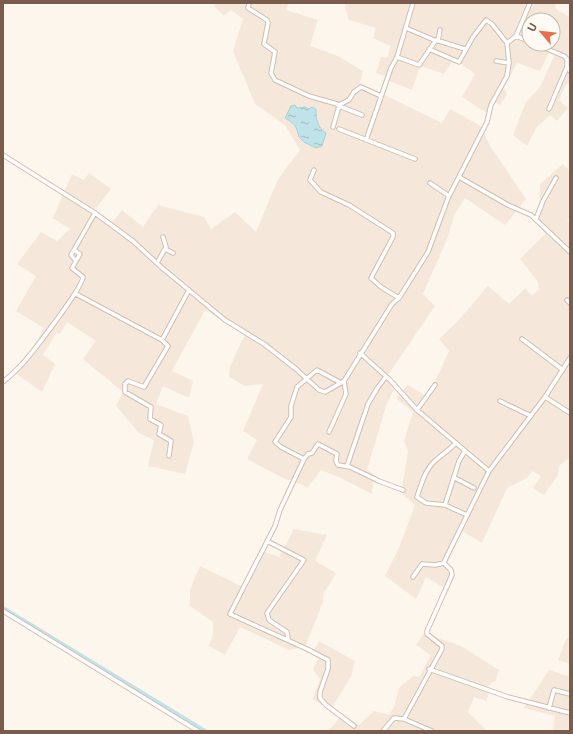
<svg xmlns="http://www.w3.org/2000/svg" width="573" height="734" font-family="'Public Sans',sans-serif">
<style>
.residential{fill:#f5e8da;fill-rule:evenodd}
.water{fill:url(#water-ripples);stroke:#a5d3da}
.lines{fill:none;stroke-linecap:round;stroke-linejoin:round}
.canal{stroke:#bfe3e8;stroke-width:4}
.street-casing{stroke:#d1beb0;stroke-width:5.5}
.street{stroke:#fff;stroke-width:3.5}
</style>
<defs>
<pattern id="water-ripples" width="26" height="14" patternUnits="userSpaceOnUse"><rect width="26" height="14" fill="#bfe3e8"/><path d="M2 4q2-2 4 0t4 0M15 11q2-2 4 0t4 0" fill="none" stroke="#a0bbbe"/></pattern>
</defs>
<rect width="100%" height="100%" fill="#fdf6ec"/>
<path class="residential" d="M216,3H289L286,10L318,20L310,46L338,56L363,71L360,83L442,123L450,109L481,126L489,144L526,199L505,225L465,198L455,213L447,239L423,294L435,306L386,378L395,387L386,406L367,470L374,474L372,494L341,478L321,470L308,487L283,478L247,459L257,440L243,431L263,384L245,386L229,377L230,367L245,334L205,310L172,371L193,381L189,398L163,386L156,404L188,416L194,442L185,474L148,466L154,440L139,433L116,406L123,392L83,359L96,341L67,322L60,334L56,333L43,355L55,364L42,392L12,371L31,350L44,328L16,311L36,276L17,264L41,232L57,241L70,229L53,218L72,174L84,180L89,173L111,189L92,213L109,226L122,210L143,227L158,205L204,217L211,229L235,212L256,232L278,179L300,150L285,125L255,104L233,51L243,19L231,10L224,16L214,6Z
M346,3H555L556,9L570,17V84H566L559,100L568,108L557,121L550,115L536,128L527,146L513,135L526,102L540,87L556,52L551,48L540,71L517,63L504,87L507,95L500,105L494,102L488,114L462,97L475,74L454,59L444,74L420,66L412,90L389,81L387,77L376,73L381,57L387,58L391,46L373,38L376,28L349,20L345,8ZM529,20H553V44H529Z
M563,164L570,171V217L567,221L570,224V457L559,466L558,475L544,495L533,488L541,476L532,471L527,478L507,488L482,543L462,531L445,568L455,576L448,590L426,577L416,599L385,576L399,548L415,505L401,493L408,451L404,441L413,412L396,398L408,385L428,397L449,351L439,339L456,323L488,286L509,304L525,288L532,296L539,289L538,282L520,259L545,234L539,224L540,184Z
M294,529L327,535L315,561L336,573L324,593L323,602L305,647L289,650L240,627L225,655L209,646L213,634V622L190,606V590L200,566L247,589L262,551L279,557Z
M424,633L461,646L499,670L496,680L483,690L489,694L486,701L474,697L468,712L487,731H328L343,714L359,725L374,711L389,715L394,707L399,688L413,676L419,677L431,655L416,645Z
M570,636V664L558,660L566,639Z
M319,641L355,661L351,677L332,707L322,705L313,699L320,679L313,669L319,658L313,652Z
M549,670L570,677V731H553L555,716L524,708Z"/>
<path class="water" d="M295,105L297,108L306,107L308,109L312,107L316,109C316,119 317,127 326,133L322,146L316,148L304,142L299,137C296,125 295,124 285,118L291,106Z"/>
<g class="lines">
<path class="canal" d="M3,608L205,731"/>
<defs>
<path id="street" d="M249,3L248,8L267,20L268,23L264,44L275,52L271,73L275,80L309,96L337,104L339,106L333,127
M406,28L434,40
M516,36L529,41
M438,41L440,30
M535,44L564,56L567,59V67L570,71
M429,49L459,62L473,37L486,20L492,24L507,43
M397,57L419,65L436,40L465,49
M496,61L509,63
M339,105L349,100L354,92L361,87L381,96
M339,106L362,115
M549,109L567,67
M339,129L415,159
M366,140L391,68L397,57L413,3
M3,155L95,213L133,241L161,267L225,320L264,344L296,369L319,390L325,392L344,381L392,304L399,298L428,252L448,198L487,122L491,105L507,76L509,63L507,43L516,36L530,3
M314,170L310,180L321,192L349,205L393,233V237L371,278L381,287L399,298
M459,177L508,205L531,215L570,252
M430,183L449,196
M536,219L543,201L556,178
M165,249L173,253
M74,250L80,254L76,261
M157,263L166,247L163,237
M76,294L162,340L189,290
M567,300L570,303
M522,339L563,370
M162,340L168,346L144,387L128,381L125,384V392L151,407L150,419L161,425L159,434L171,441L169,456
M360,353L390,380L417,410L489,471
M3,382C10,376 17,370 23,363C33,352 83,287 83,277L72,268L76,261L71,255L95,213
M545,397L570,413
M500,401L531,416
M417,410L435,385
M329,432L346,394L344,381
M456,443C449,450 443,454 436,460C425,469 421,485 417,497L426,503L445,505L467,515
M304,459L281,447L275,442L291,417V406L297,387L317,370L341,383
M347,466L368,404L378,387L386,377
M455,478L474,488
M445,505L459,461L465,451
M267,541L304,560L267,613L269,620L287,632L288,638L285,639
M413,577L422,564L435,565L444,563
M3,611L198,731
M429,669L508,697L570,713
M549,708L554,690L570,694
M404,719L442,649V646L427,634V631L452,575L451,570L444,563L445,560L489,471L545,397L570,358
M354,726L326,705L320,698V692L328,669V660L307,649L230,614L275,526L280,510L304,459L308,454L312,453L318,444L337,454L336,461L338,465L350,467L379,481L403,490
M383,731L394,718L404,719L432,731"/>
</defs>
<use href="#street" class="street-casing"/>
<use href="#street" class="street"/>
</g>
<rect width="573" height="734" fill="none" stroke="#7a5c4d" stroke-width="8"/>
<g transform="translate(541 32) rotate(298)"><circle r="19" fill="#fffaf3" stroke="#cabbb1"/>
<path d="M0-3L7 15L0 10L-7 15Z" fill="#e76f51"/>
<text y="-6" font-size="11" font-weight="bold" text-anchor="middle" fill="#7a5c4d">U</text>
</g>
</svg>
